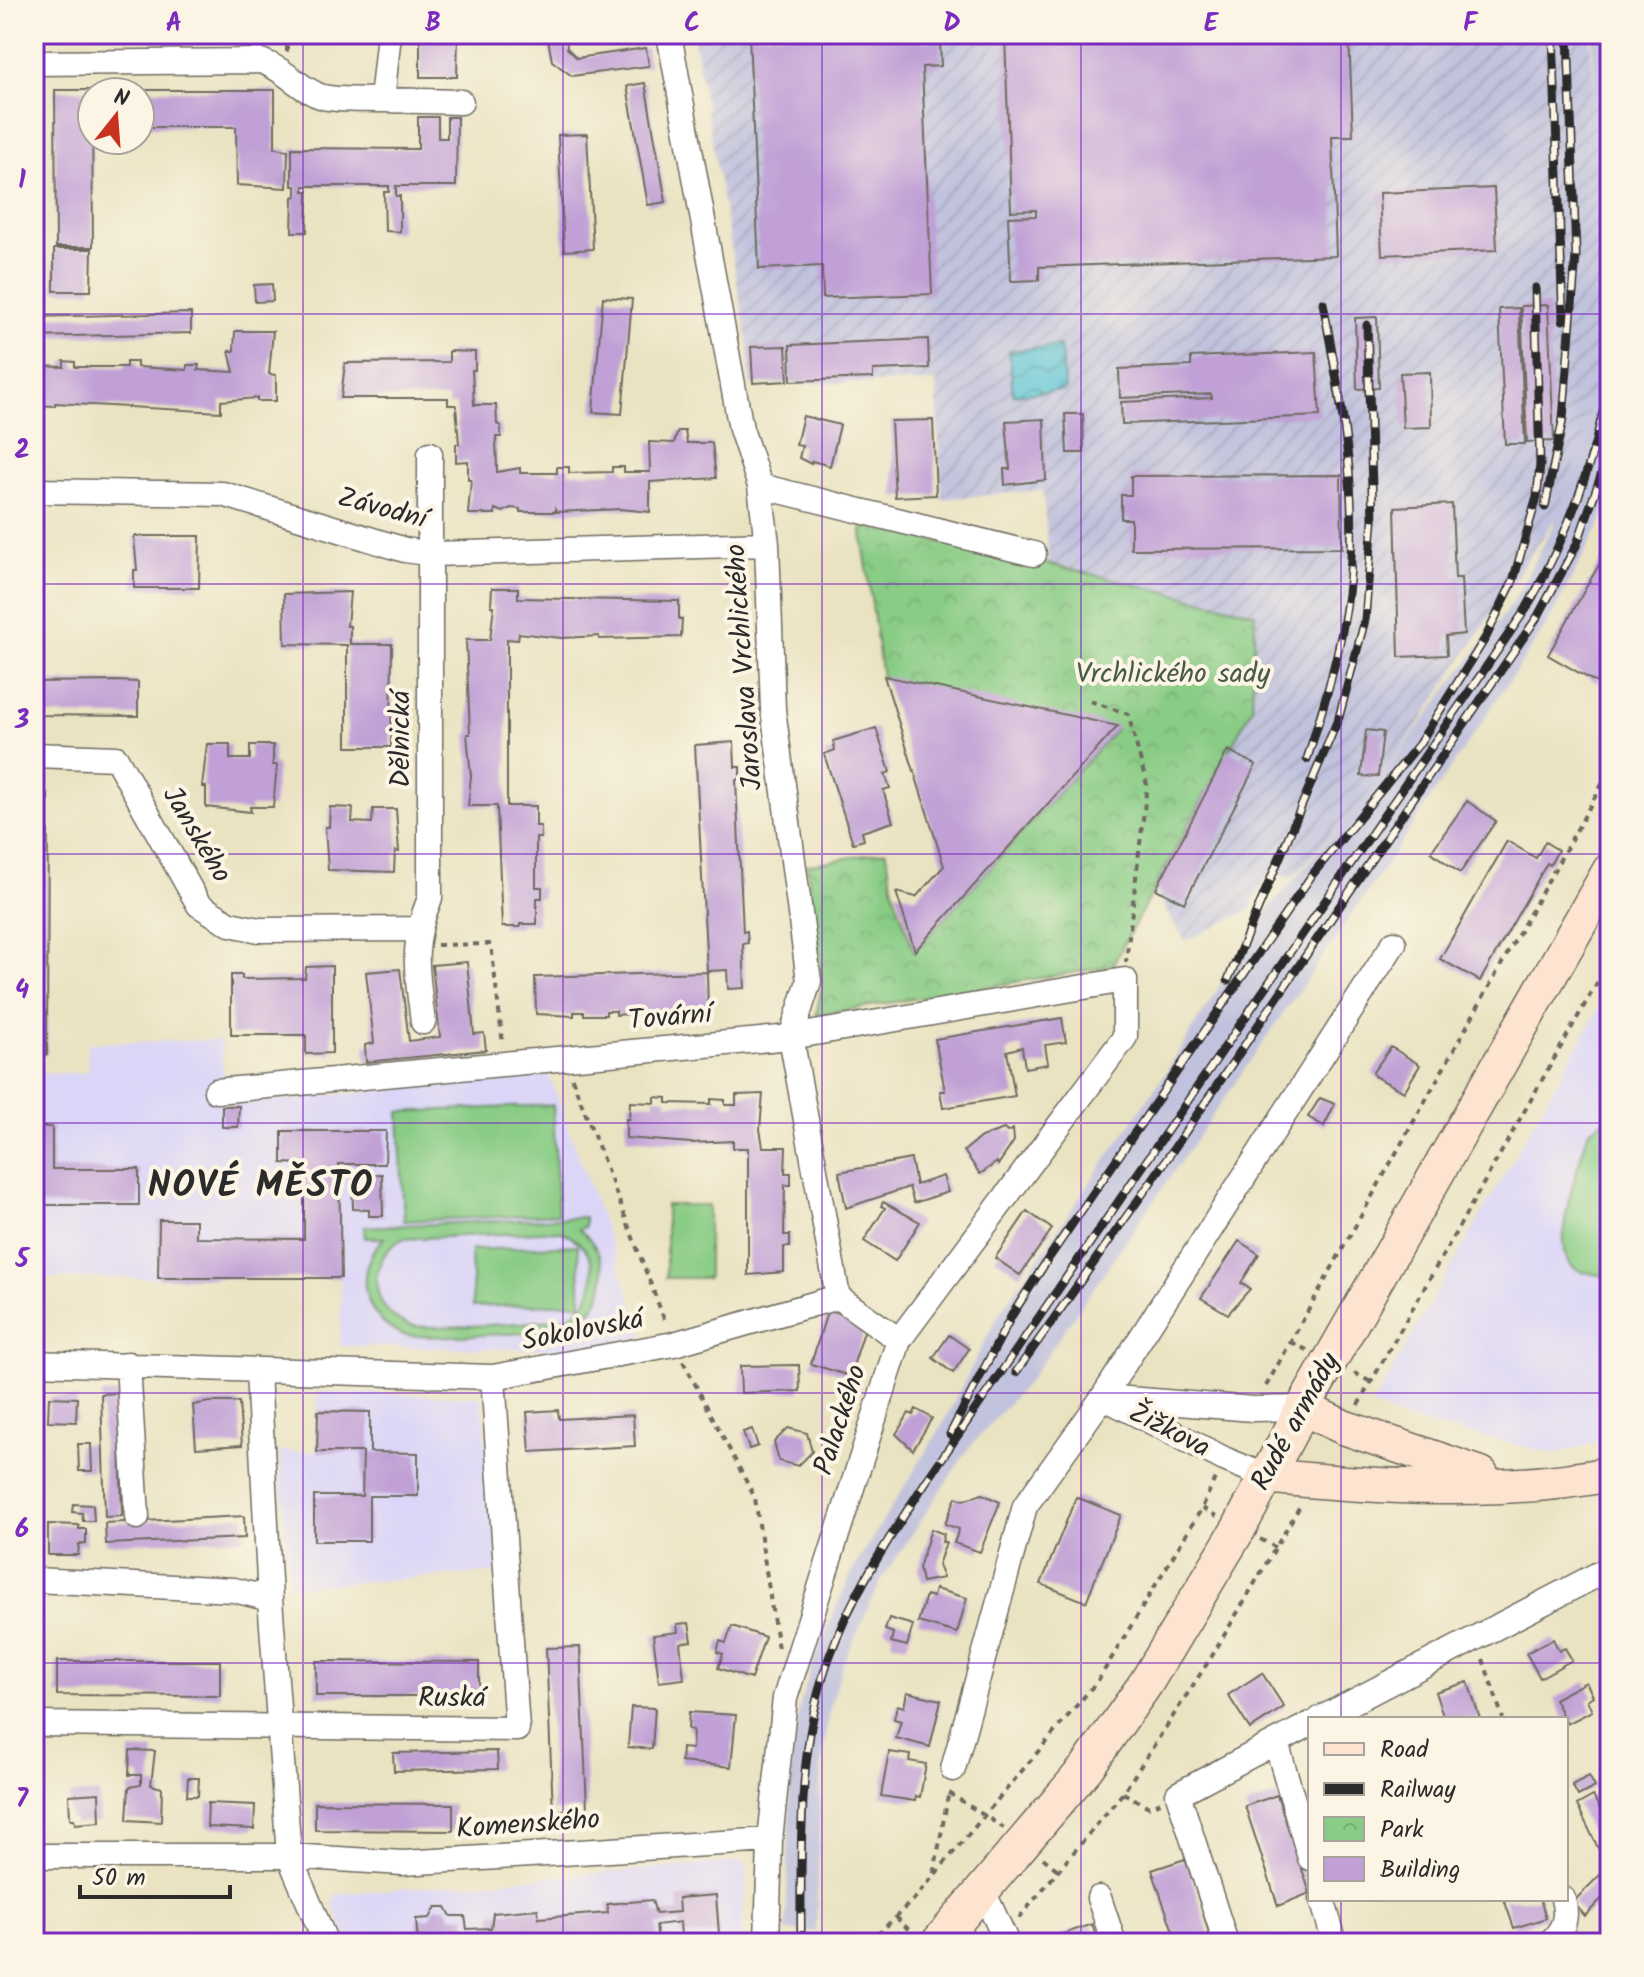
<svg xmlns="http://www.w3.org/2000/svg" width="1644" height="1977" font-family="Kalam,sans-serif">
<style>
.built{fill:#dbd6f7}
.industrial{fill:url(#industrial-furrows)}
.railway{fill:#c1c2dd}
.grass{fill:#89cc85;stroke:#5a7c58;stroke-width:2;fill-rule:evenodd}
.park{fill:url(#park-crowns);stroke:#5a7c58;stroke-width:2}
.water{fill:url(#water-waves);stroke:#427780;stroke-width:2}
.building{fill:#c0a0d6}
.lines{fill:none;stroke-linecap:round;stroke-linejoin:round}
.street-casing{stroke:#6e6b60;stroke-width:27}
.secondary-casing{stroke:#6e6b60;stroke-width:37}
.path{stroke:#6e6b60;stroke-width:4;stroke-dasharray:6 6;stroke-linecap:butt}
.street{stroke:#fff;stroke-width:24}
.secondary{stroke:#fde4d0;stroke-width:34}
.rail-casing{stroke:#2b2b2b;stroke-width:9}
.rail{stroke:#fcf5e5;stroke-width:6;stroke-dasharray:18;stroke-linecap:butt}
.grid{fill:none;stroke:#7b2cbf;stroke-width:2;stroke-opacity:0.55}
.labels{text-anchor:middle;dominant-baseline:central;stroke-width:8;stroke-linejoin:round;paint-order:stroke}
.street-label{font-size:28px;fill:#2b2b2b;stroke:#fcf5e5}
.park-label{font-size:28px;fill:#475b46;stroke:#fcf5e5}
.district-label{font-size:36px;font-weight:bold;letter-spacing:2px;fill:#2b2b2b;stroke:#fcf5e5}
.neatline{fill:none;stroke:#7b2cbf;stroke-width:3}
.grid-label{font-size:26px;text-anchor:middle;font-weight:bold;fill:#7b2cbf}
</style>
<defs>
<pattern id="industrial-furrows" width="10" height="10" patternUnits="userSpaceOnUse" patternTransform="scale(2)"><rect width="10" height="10" fill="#c1c2dd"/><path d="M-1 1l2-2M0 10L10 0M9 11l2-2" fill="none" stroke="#a6a7be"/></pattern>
<pattern id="park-crowns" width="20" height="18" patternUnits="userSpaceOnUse" patternTransform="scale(2)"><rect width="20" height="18" fill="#89cc85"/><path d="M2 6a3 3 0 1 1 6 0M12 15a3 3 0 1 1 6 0" fill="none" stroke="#76af73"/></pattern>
<pattern id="water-waves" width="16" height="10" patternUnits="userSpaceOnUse" patternTransform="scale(2)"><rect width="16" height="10" fill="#59c3d5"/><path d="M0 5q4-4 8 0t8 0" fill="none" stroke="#4a9fad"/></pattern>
</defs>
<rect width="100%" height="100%" fill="#fcf5e5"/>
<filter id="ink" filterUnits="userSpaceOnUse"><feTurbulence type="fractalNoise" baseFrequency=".0125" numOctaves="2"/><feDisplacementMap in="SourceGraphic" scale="16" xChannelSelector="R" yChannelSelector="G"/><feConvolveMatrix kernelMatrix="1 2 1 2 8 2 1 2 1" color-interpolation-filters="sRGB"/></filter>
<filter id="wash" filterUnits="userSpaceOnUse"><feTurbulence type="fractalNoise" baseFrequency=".006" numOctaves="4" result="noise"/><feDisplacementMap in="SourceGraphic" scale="32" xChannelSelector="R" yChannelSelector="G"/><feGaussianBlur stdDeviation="1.8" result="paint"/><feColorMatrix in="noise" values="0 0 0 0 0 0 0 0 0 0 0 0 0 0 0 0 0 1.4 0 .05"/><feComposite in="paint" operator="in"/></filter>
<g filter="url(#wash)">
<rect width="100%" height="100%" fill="#eae3c2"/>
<path class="built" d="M1610,989V1438L1556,1454L1404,1419L1372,1406Z
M221,1040L226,1105L549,1075L645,1337L579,1350L340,1346L341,1278H34V1073H87L88,1043Z
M318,1392L481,1397L499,1572L290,1587L279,1451L317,1452Z
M740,1862L747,1867L741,1943H349L332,1904L336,1894Z"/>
<path class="industrial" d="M693,34H1590L1604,244L1598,399L1564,505L1415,730L1360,805L1292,878L1270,872L1249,910L1185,941L1154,891L1252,708L1255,613L1049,564L1043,490L942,499L936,382L751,384L749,349Z"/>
<path class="railway" d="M1592,34H1610V496L1601,522L1548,623L1388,862L1031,1378L969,1448L882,1579L843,1663L829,1712L821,1768L816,1932L786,1931L791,1765L800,1705L815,1654L856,1564L940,1429L999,1314L1163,1077L1267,910L1360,805L1513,602L1552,528L1581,448L1598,364L1602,312Z"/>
<path class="grass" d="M553,1105L558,1214L404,1221L399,1112Z
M1610,1117V1276L1608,1277C1598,1274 1580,1273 1573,1267C1548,1245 1581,1159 1589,1130Z
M666,1205H708V1278H666Z
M585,1217V1227L579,1229C615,1258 611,1305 570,1328C550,1333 420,1340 402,1334C382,1327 368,1309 365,1288C363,1268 370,1252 384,1238H365L364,1227ZM559,1231C579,1239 594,1253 593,1276C593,1293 583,1309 568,1316C554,1323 424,1330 409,1325C368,1311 366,1259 402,1239Z
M578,1245L581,1303L473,1307L471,1250Z"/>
<path class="park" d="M861,526L1049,564L1255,613L1252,708L1112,966L816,1015L822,985L807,865L886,851L894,894L914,952L1116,729L882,678Z"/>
<path class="water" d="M1060,346L1065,390L1013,395L1009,351Z"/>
<g id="blocks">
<path class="building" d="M420,34H458L457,77H420Z
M547,34H566L567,48L577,58L646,48L649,66L572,76L552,61Z
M749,34H921L922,42H940L941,66L922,67L932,294L823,298L822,266L759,269Z
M1005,34H1349L1353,136H1332L1336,256L1039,267V280L1011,281L1008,217L1036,216V210L1011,211Z
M645,83L666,202L648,205L627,86Z
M55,90H92L93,247H56Z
M140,90H275V148L288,150L287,188L237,185L236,127H140Z
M418,117H438V138H447V117H457L456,186H396V196H400V232L385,231L384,192H389V186H304V191H308L307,232H292L293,197L296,196V186H292V148L418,149Z
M587,134L593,249L564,251L558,135Z
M1494,188L1497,250L1382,255L1379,193Z
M54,249H92L91,291H54Z
M272,284L273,301L255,302L254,285Z
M603,297L632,299L622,414L593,412Z
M1548,305L1554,441L1527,442L1521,306Z
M1519,308L1525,444H1505L1499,309Z
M191,313V333L34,337V317Z
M1377,317L1379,388L1357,389L1355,318Z
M235,331H273L269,374L276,375V401H257V398L221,401V412L55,403V406L34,405V366L64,367V361L75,362V367H126V362H137V367L187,370V365H199L198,370L234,372L229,351H234Z
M928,339L929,368L873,370V378L791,381L790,345Z
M786,346L788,381L753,383L751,347Z
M449,351L475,352V370H472L474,405H496L497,424L501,426V437H496L497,472L520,468V473H557V467H569V473L612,472V467H624V472H650L649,442L674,443L678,431H685L687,443H712L716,478L650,482V512L620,509L557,512L555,509V512H520V509L511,508L503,512L495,509V514H468L471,480H468V461L456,462V444H459L456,405H448V398H341L345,363L449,362Z
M1316,352L1320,416L1122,424L1121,402L1212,398L1211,394L1120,398L1119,369L1191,366V357Z
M1430,372L1431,427L1403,428L1400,373Z
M1065,414H1083L1084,453H1067Z
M803,416L840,425L830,466L812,461L811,464L799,458L802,446L796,445Z
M1044,419L1046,480L1005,485L1004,469H1010L1006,421Z
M933,420L936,495L895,497L891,421Z
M1341,475L1342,548L1131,549V519H1121V495H1131V476Z
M1452,504L1455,578H1461L1464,634L1446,636L1447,655L1399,657L1395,507Z
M134,536H200L199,588H134V570H137Z
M1610,545V659L1597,683L1548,655Z
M492,588H518V598L679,601V619H682L681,637L599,639V636L561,638L519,633L518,640L507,639V806H536V826H541V838H536V887H542V898H537V924H520V927H502L497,806H468L471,776L467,734H470L466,640H490L494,606H491Z
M350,592L347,626H350V644H392L391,747H347V645L285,644L284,594Z
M884,676L1118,726L915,951L896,892L916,897L944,866Z
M115,681L138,682V716L34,715V682Z
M876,728L890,772L885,774L890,788L883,790L893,822L862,832L864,840L853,843L824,754L835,750L833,741Z
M1366,730L1383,732L1378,777L1361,776Z
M734,742L735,767H740V779L736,780L743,932L747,931L748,943L743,944L745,988L728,989L727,970L707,971L695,745Z
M207,744H230V759H250V745H273V765H277L273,807H250L251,812L206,807V787H202Z
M1228,750L1256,765L1184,903L1156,889Z
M34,794H48L47,1055H34Z
M1467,801L1496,821L1460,873L1431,852Z
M330,807L353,808L352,822L372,823L373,809H396L399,852L395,851L394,872L328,870L325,827H329Z
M1507,841L1536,858L1545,842L1558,850L1550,865L1547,863L1480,981L1440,959Z
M467,962L474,1034L484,1033L486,1050L366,1062L365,1045L374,1043L366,972L400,969L409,1041L440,1037L432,965Z
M332,966V1053L306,1054V1035H231V975H242V979L305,978L306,967Z
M707,972L708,1011L683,1009V1013H671V1010L639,1014L638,1010L628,1011L629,1014L616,1015V1011H606V1015H584V1012H574V1016L536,1014L535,977Z
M1062,1018L1066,1042L1045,1045L1048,1064L1025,1068L1022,1047L1007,1051L1015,1096L943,1108L940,1091H945L935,1039Z
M1391,1047L1420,1065L1404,1092L1374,1076L1373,1072Z
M763,1094L760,1129L763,1147H786L785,1173H791V1185H785L784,1235H790V1247H784V1272L748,1275V1148H733V1141L691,1143L626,1138V1119H629L630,1102L655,1103V1097L667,1098V1103L711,1104V1099L725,1100V1105H736V1095Z
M1320,1098L1335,1104L1324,1126L1308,1117Z
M222,1106H239L238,1127H222Z
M34,1127H52V1169H139V1205H34Z
M1004,1129L1007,1132L1013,1129L1014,1141L998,1165L997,1162L980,1174L964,1151L981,1137Z
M282,1131H386L385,1164H339L341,1278H158L159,1220H196V1238L304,1239V1164L282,1163Z
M911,1159L916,1185L943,1176L948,1192L914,1203L909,1187L846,1208L839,1172Z
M382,1174L383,1216H369V1210L353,1209L352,1175Z
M883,1202L920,1222L895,1261L864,1241L885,1208L881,1206Z
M1027,1211L1052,1229L1020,1275L995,1258Z
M1239,1241L1259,1254L1241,1283L1250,1289L1228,1314L1201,1298Z
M828,1309L867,1322L850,1376L811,1364Z
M949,1335L969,1349L953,1373L933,1358Z
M799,1365L800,1391L741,1393L740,1366Z
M119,1393L122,1516L105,1517L101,1394Z
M49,1397L77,1398L76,1422L48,1421Z
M209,1402H239L242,1445L196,1448L193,1405Z
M916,1409L932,1418L913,1450L896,1434L909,1413L913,1415Z
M558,1410L559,1419L633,1415L635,1446L530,1452L527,1412Z
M318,1411L370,1412V1452L418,1453V1496H369V1541H314V1496H362L363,1452H317Z
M788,1428L807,1433L812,1452L798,1466L779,1461L774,1442Z
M752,1429L758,1446L749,1449L743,1432Z
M78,1444H91L92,1471H79Z
M982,1494L1000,1502L980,1552L954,1543L959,1529L945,1524L956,1497L963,1500Z
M1076,1497L1121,1515L1086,1602L1041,1584Z
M73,1504L93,1505L94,1521H83L82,1513L72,1512Z
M244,1516L245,1538L106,1544L105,1523Z
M48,1524L79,1525V1529H86V1544H79L78,1555H48Z
M931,1529L944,1534L942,1542H946L938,1565L943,1578L922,1582L919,1568Z
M935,1589L967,1598L957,1633L918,1622L926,1595L933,1597Z
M889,1618L913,1625L907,1646L891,1642L893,1633L885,1630Z
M689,1623L692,1641L680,1643L684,1679L659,1682L653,1635L678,1632L677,1624Z
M732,1626L765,1637L751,1679L718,1668L723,1654L717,1652L720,1641L726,1643Z
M1553,1639L1559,1651L1565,1648L1572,1660L1540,1678L1526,1653Z
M580,1647L587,1809L553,1811L546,1648Z
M57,1661H220V1696L57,1695Z
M316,1661L479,1662V1696H316Z
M1262,1673L1284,1707L1250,1729L1228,1695Z
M1468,1682L1480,1719H1444L1435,1692Z
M1586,1682L1593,1696L1587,1700L1592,1711L1567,1724L1554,1699Z
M907,1692L941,1700L930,1747L896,1738L901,1721L894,1719L897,1705L904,1707Z
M631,1707L655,1708L652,1749L628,1747Z
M689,1712L736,1715L731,1767L681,1762L682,1748L692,1749L693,1730L688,1729Z
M130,1750L155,1751L151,1785L162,1788L161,1822L127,1820L129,1787L141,1785V1775H129Z
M497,1751L498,1769L394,1771L393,1753Z
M889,1752L910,1755L909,1761L926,1764L920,1797L916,1796L915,1801L881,1796Z
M1589,1776L1595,1787L1578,1796L1572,1785Z
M188,1778H199L198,1796H187Z
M99,1793L100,1822L75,1824L74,1819H70L69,1795Z
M1277,1795L1310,1893L1278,1906L1245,1806Z
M1593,1796L1610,1827V1890L1585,1916L1573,1902L1602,1873L1605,1862L1577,1805Z
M208,1803L255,1805L254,1829L207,1827Z
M315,1803L453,1804V1831L315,1830Z
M1185,1859L1195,1887L1212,1943H1177L1152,1870Z
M716,1895L719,1934L681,1936L680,1922L656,1925L658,1943H492V1939L418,1943L416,1919L430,1918L436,1907H446L451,1916H465L467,1929L491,1928L493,1913L538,1909L539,1918L608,1913L607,1904L652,1900L656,1914L679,1912L678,1898Z
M1504,1899H1540L1546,1918L1514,1928Z
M1092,1924L1098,1943H1063L1060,1935Z"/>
</g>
</g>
<g filter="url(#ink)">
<use href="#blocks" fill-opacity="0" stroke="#6e6b60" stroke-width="2"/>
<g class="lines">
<defs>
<path id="street" d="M669,34L741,429L760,486L767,544L773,709L809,981L791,1037L838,1297
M34,63L261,61C287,70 301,91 323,97C341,101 364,99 382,100L389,34
M382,100L461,102
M760,486L1034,554
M34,491L223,494L405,550L433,554L767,544
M34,755L116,758L199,905L230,924L259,930L417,929
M423,1022C417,973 410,946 430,898V454
M216,1091L791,1037L1125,980V1037L899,1340L785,1698L770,1840L767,1943
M34,1363L493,1377L674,1344L838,1297L899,1340
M128,1364L137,1517
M258,1372L270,1599L289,1856L326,1943
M1265,1476L1224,1459L1103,1397L1253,1409L1303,1408
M34,1580L234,1590L270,1599
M1320,1719L1610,1568
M34,1724L517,1729L493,1377
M1276,1742L1310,1858
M953,1769L1025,1506L1103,1397L1394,943
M34,1856H289L403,1863L770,1840
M984,1893L1007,1943
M1099,1898L1114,1943
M1322,1899L1335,1943
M1226,1943L1178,1794L1310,1724
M1549,1943C1564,1930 1568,1918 1563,1899"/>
<path id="secondary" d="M1303,1408L1343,1427L1481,1474
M1265,1476C1372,1487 1504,1495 1610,1474
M938,1943L1087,1767L1146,1683L1239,1528L1303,1408L1610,870"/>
</defs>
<use href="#street" class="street-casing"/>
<use href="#secondary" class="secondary-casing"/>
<path class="path" d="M287,34V52
M1090,701L1128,714L1147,785L1126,962
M437,945L491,944L503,1045
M572,1078L666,1324
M1291,1342L1307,1350
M683,1361L755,1498L778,1649
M1354,1373L1371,1382
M1266,1386L1610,770
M1358,1405L1610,960
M1202,1508L1217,1516
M1260,1539L1275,1547
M1483,1659L1503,1719
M949,1793L1004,1828
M1123,1793L1149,1807L1161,1802
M1043,1858L1059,1871
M934,1873L949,1791
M896,1917L914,1935
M1019,1918L1123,1793L1212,1656L1300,1506
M788,1940L809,1943
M869,1943L916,1897L1099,1679L1202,1508L1215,1478"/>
<use href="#street" class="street"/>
<use href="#secondary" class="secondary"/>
<defs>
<path id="rail" d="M1553,34L1563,320
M1607,34L1610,111
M1545,507L1563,419L1576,255L1568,34
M1307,759C1324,705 1341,651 1348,594C1360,496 1341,399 1323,303
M1228,980L1339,717L1365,620L1373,520L1367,325
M1016,1372L1151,1182L1538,616L1577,544L1610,450
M950,1434L1012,1315L1048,1259L1312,875L1419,744L1486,637L1513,581L1537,497L1540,464L1535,288
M801,1931C801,1841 798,1744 829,1658C852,1593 890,1537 927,1480L1526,609C1568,536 1594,463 1610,379"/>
</defs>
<use href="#rail" class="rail-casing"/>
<use href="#rail" class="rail"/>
</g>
</g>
<path class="grid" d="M303,34V1943M563,34V1943M822,34V1943M1081,34V1943M1341,34V1719M34,314H1610M34,584H1610M34,854H1610M34,1123H1610M34,1393H1610M34,1663H1610M1341,1899V1943"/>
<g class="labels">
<g class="street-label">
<text transform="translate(382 509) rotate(15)">Závodní</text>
<text transform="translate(745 667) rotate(-94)">Jaroslava Vrchlického</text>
<text transform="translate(401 739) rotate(-90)">Dělnická</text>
<text transform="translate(196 835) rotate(59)">Janského</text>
<text transform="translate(670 1018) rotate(-5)">Tovární</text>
<text transform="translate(583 1331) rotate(-11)">Sokolovská</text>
<text transform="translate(841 1420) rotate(-72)">Palackého</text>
<text transform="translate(1296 1422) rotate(-61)">Rudé armády</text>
<text transform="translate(1169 1431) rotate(27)">Žižkova</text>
<text x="452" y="1698">Ruská</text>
<text transform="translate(528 1825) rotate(-4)">Komenského</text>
</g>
<g class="park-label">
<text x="1173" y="674">Vrchlického sady</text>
</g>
<g class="district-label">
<text x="261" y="1186">NOVÉ MĚSTO</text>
</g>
</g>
<rect width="1644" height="1977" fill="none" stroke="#fcf5e5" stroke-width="88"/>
<rect x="1308" y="1717" width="260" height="184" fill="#fcf5e5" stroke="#a8a49b" stroke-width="2"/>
<rect x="1324" y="1743" width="40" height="12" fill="#fde4d0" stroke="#a8a49b" stroke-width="2"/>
<text x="1380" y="1757" font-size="24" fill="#2b2b2b">Road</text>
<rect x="1324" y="1783" width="40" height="12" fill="#2b2b2b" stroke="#a8a49b" stroke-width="2"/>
<text x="1380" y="1797" font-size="24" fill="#2b2b2b">Railway</text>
<rect x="1324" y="1817" width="40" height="24" fill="url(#park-crowns)" stroke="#a8a49b" stroke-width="2"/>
<text x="1380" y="1837" font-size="24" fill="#2b2b2b">Park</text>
<rect x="1324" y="1857" width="40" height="24" fill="#c0a0d6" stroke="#a8a49b" stroke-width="2"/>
<text x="1380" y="1877" font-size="24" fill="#2b2b2b">Building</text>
<g transform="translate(116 116) rotate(17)"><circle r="38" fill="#fcf5e5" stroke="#a8a49b" stroke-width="2"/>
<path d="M0-6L14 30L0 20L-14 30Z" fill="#c8321e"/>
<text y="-12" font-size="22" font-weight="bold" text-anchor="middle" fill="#2b2b2b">N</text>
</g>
<path d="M80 1885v12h150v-12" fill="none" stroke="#2b2b2b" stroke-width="4"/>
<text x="92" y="1885" font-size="24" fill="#2b2b2b" stroke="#fcf5e5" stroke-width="6" paint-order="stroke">50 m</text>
<rect x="44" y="44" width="1556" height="1889" class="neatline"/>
<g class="grid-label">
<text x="174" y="31">A</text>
<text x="433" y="31">B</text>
<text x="692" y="31">C</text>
<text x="952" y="31">D</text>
<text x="1211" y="31">E</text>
<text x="1470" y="31">F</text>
<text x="22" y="188">1</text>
<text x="22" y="458">2</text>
<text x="22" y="728">3</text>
<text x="22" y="998">4</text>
<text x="22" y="1267">5</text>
<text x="22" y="1537">6</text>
<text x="22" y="1807">7</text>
</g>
</svg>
